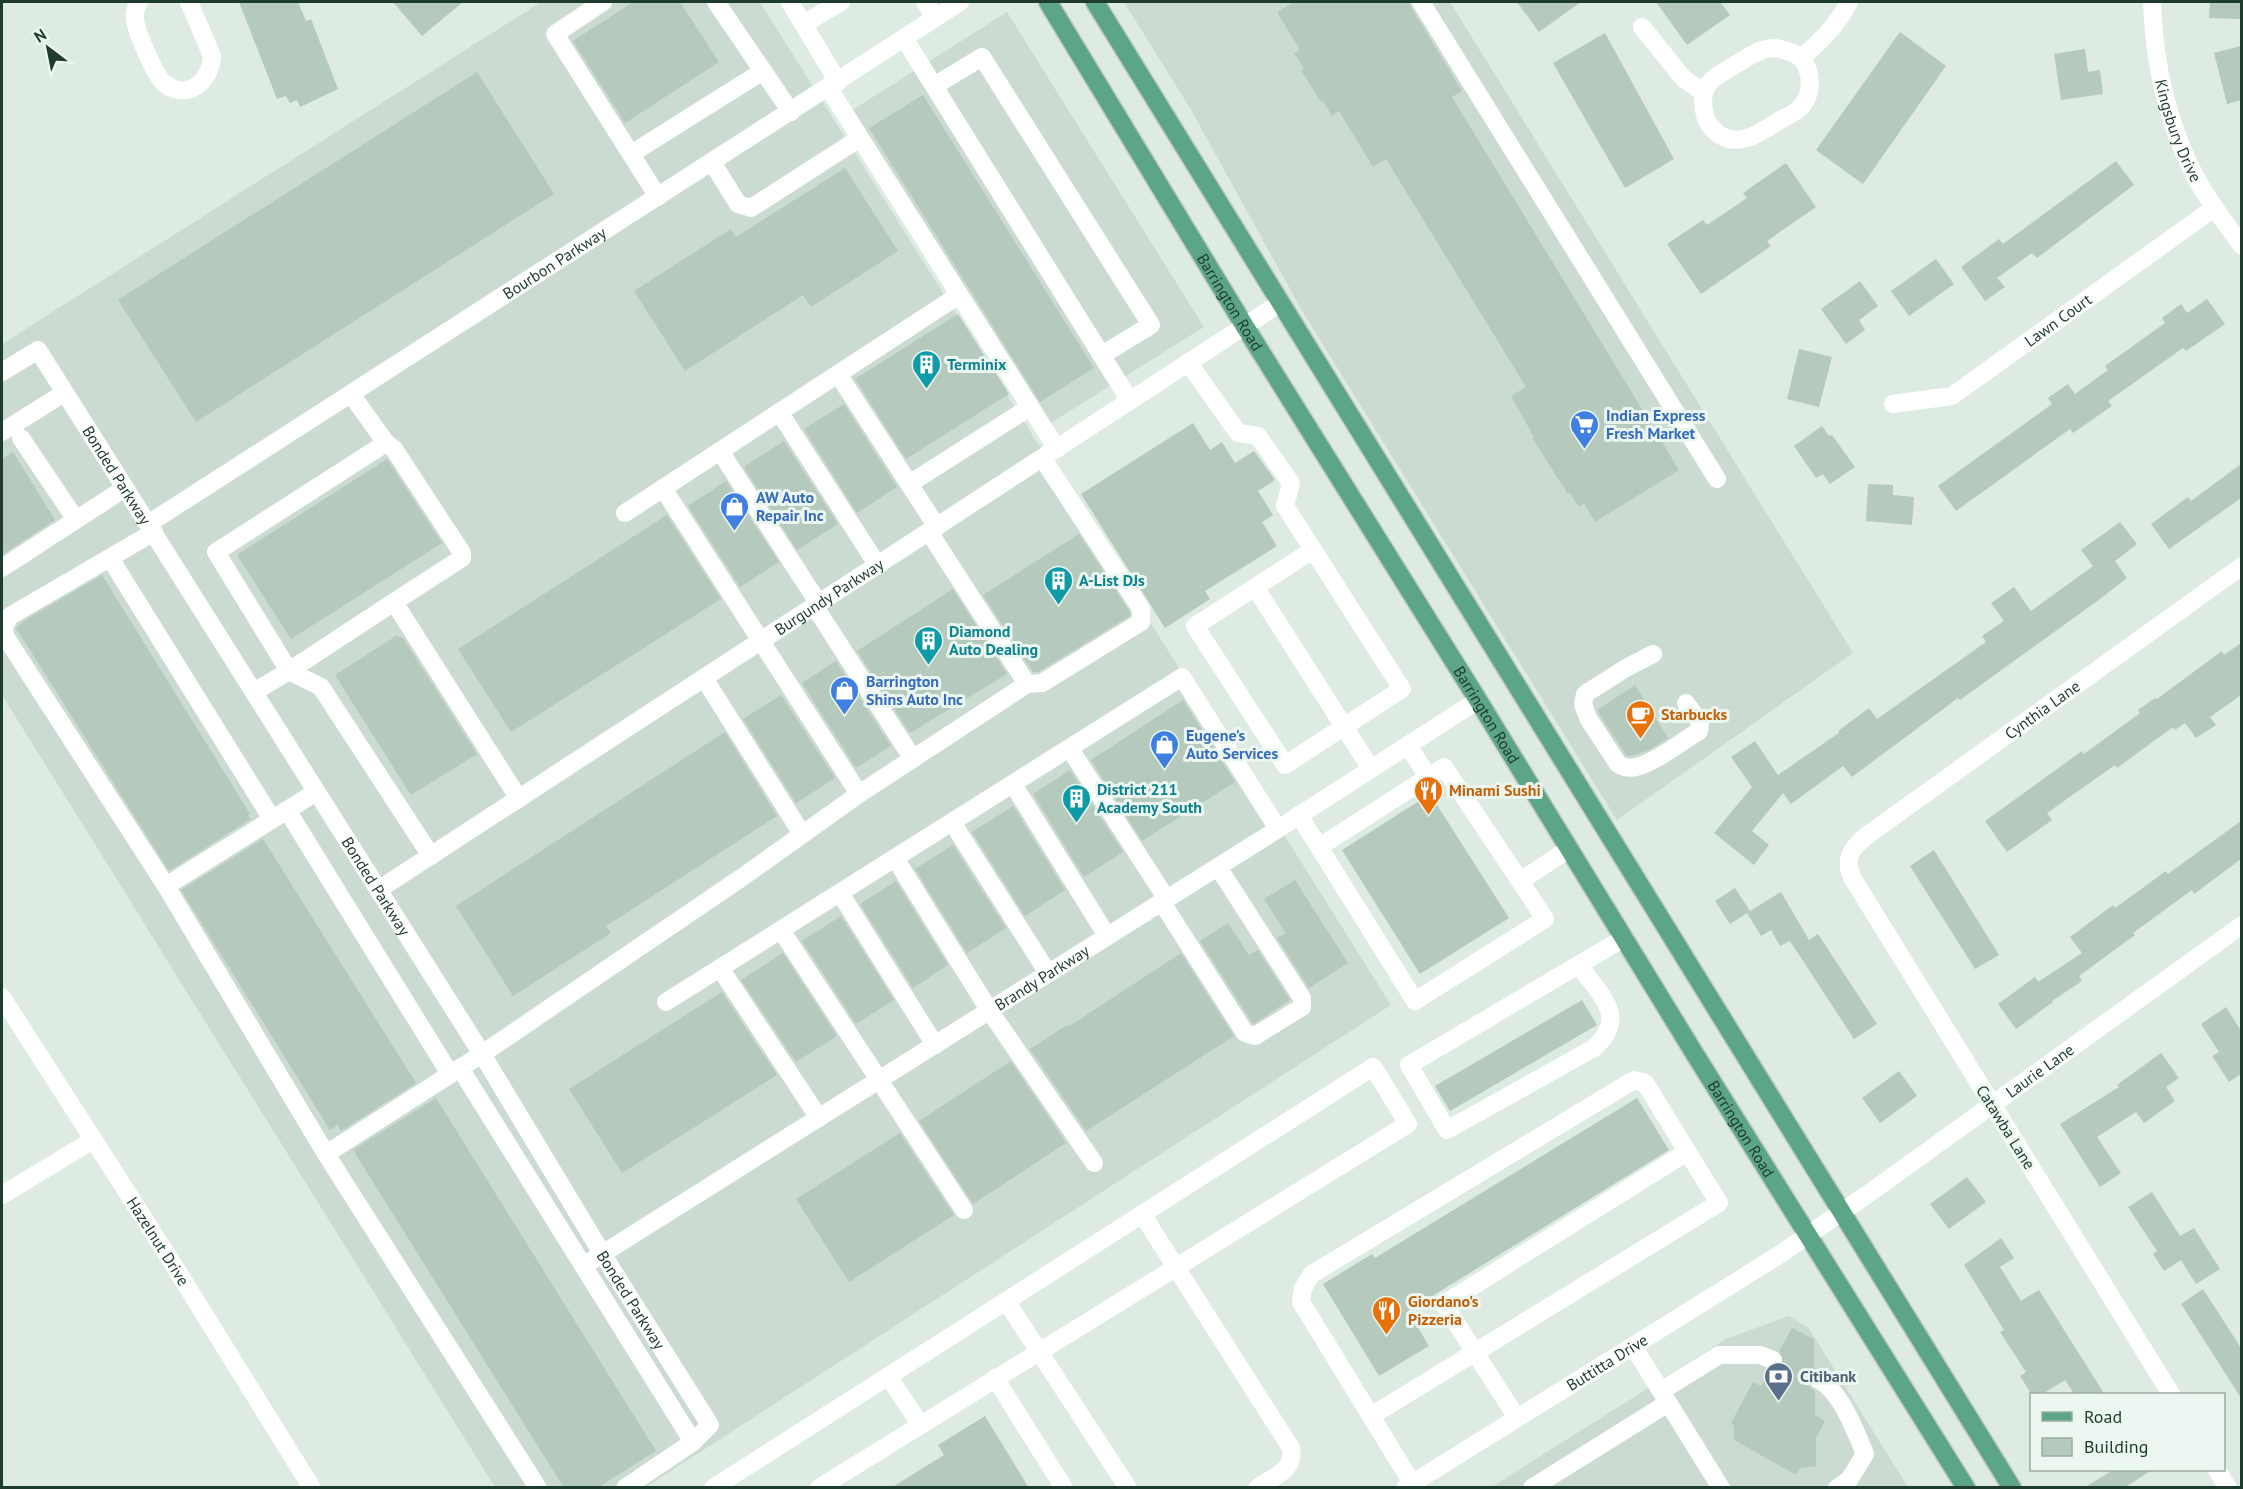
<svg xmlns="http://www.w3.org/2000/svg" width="2243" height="1489" font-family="'PT Sans',sans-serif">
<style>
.built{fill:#cbdbd1}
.building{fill:#b5c9bd}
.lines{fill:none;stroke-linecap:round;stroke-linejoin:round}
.minor-tunnel{stroke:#b7c8be;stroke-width:18;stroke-dasharray:18 9;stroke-linecap:butt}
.major-casing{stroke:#c0c8c4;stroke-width:21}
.minor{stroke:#fff;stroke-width:18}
.major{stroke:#5ca586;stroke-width:18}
.labels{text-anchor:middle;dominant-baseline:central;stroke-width:6;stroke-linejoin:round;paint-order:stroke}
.street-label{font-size:16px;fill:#1d3c2e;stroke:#edf7f1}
.culture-label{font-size:16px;font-weight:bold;fill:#0d838f;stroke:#edf7f1;text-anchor:start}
.shop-label{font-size:16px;font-weight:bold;fill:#366cbe;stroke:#edf7f1;text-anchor:start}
.food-label{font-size:16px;font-weight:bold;fill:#c56008;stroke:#edf7f1;text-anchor:start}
.service-label{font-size:16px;font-weight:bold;fill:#4e5e75;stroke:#edf7f1;text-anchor:start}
</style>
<rect width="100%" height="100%" fill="#ddebe2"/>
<path class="built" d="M541,2H760L1391,1005L646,1487H495L2,695V344Z
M1124,2H1450L1853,653L1617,820L1301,309L1190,108Z
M1007,12L1204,327L1043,428L846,114Z
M1789,1316L1808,1327L1908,1487L1490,1488L1726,1339Z"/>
<path class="building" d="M239,2H298L306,21L311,19L338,89L300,107L297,100L290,103L286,96L277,99Z
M393,2H463L422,36Z
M633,2H680L719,62L625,123L573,41Z
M1294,2H1408L1462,91L1452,97L1679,470L1595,522L1584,503L1579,507L1570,493L1568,494L1532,438L1534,437L1511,396L1526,387L1386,159L1373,167L1339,111L1332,116L1323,101L1321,102L1301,70L1304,68L1294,53L1300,50L1277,12Z
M1517,2H1581L1539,32Z
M1656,2H1720L1730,15L1687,45Z
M2210,2H2241V19L2209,18Z
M1900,32L1946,66L1863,184L1816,150Z
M1605,33L1674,159L1625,188L1553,63Z
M2241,46V100L2227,104L2214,53Z
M2085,49L2088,72L2100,70L2103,94L2061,100L2054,54Z
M477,72L554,194L196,422L118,300Z
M923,95L1094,368L1040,402L869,128Z
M2116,161L2134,185L2037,258L2032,253L1997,278L2005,287L1985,301L1961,267L1999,239L2003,244Z
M1786,163L1816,207L1767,241L1771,246L1701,294L1667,244L1703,220L1707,225L1747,198L1743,193Z
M845,168L898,251L811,307L803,295L685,371L634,291L731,229L736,237Z
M1936,259L1954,284L1909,316L1891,291Z
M1860,281L1878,306L1859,320L1865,330L1846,344L1821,309Z
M2207,299L2225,324L2186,351L2183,348L2108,401L2112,406L2073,433L2070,429L1956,511L1938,486L2052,404L2048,398L2068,384L2075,394L2108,370L2105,366L2165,323L2162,318L2181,304L2187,313Z
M958,314L1009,394L906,459L855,379Z
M1799,349L1832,357L1819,407L1787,399Z
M844,404L897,487L857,513L804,429Z
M1193,423L1210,450L1222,442L1235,463L1254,451L1275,480L1258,491L1273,515L1262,522L1277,546L1205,591L1210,599L1165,628L1081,494Z
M1822,426L1829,436L1832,435L1855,467L1830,484L1823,474L1816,478L1794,446Z
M784,441L838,524L797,550L745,469V466Z
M13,452L55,520L2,555V459Z
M387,459L442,543L291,639L237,555Z
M2241,464V498L2169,549L2151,524L2188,497L2191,501Z
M726,481L779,562L740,587L688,506Z
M1868,484L1893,485V495L1914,497L1912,525L1866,521Z
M667,515L721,599L511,732L458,649Z
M2120,522L2137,544L2115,561L2127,578L2100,599L1960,700L1958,698L1852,777L1843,766L1791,804L1783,793L1752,831L1769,845L1754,865L1714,833L1752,787L1731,757L1755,741L1778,775L1840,732L1838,731L1869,708L1877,719L1986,642L1982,636L2004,621L1991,603L2014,587L2031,611L2093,566L2081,550Z
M1079,534L1130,612V616L1038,672H1033L983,595Z
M102,575L250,814L248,815L251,819L169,871L16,628L27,619Z
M953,589L1007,674L910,733L857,651Z
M396,636L403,638L477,754L411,795L335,675Z
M2241,643V695L2210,717L2216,725L2196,738L2185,723L2175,730L2173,727L2117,768L2115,765L2047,813L2052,820L2007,852L1985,821L2082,751L2084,754L2140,713L2138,710L2155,698L2157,699L2222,651L2224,655Z
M836,661L891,746L856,768L802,683Z
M1635,685L1668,738L1647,751L1630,756L1626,755L1597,710Z
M781,695L835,778L796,803L743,719Z
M1183,700L1235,782L1142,841L1091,760Z
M725,732L777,816L606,926L611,933L513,996L456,906Z
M1070,770L1123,852L1084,877L1033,794Z
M1430,794L1509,918L1420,974L1342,850Z
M1013,806L1065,890L1025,916L972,832Z
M2241,821V859L2194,894L2192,890L2133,933L2135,935L2079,976L2082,981L2052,1001L2053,1002L2016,1029L1998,1004L2035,977L2038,982L2082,953L2070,937L2113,905L2115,908L2166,871L2168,874Z
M263,839L416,1083L341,1131L338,1125L330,1130L181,890Z
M953,845L1006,928L967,953L915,869Z
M1934,850L1999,955L1975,969L1910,866Z
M1295,880L1348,963L1309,988L1277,938L1286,933L1264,899Z
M896,881L948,965L913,988L860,904Z
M1735,888L1750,911L1781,892L1809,940L1818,934L1877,1024L1854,1039L1790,941L1780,946L1771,930L1761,936L1747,913L1730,924L1715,901Z
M841,916L894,1000L856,1024L802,941Z
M1228,923L1249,955L1258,950L1290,1000L1253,1024L1200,941Z
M783,953L837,1036L796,1062L741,980Z
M1181,953L1234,1036L1086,1131L1030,1049L1067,1025L1068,1027Z
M722,992L777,1075L622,1173L569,1089Z
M1582,1000L1597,1025L1450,1111L1435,1086Z
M2226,1007L2241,1031V1074L2229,1082L2212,1056L2219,1052L2201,1024Z
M2161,1053L2179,1078L2166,1087L2175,1101L2144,1123L2136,1112L2097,1137L2121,1173L2100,1187L2060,1124L2119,1087L2117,1085Z
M1011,1061L1066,1143L973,1204L919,1121Z
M1899,1071L1917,1096L1880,1123L1862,1098Z
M436,1098L656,1451L597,1488H564L353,1150Z
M1637,1098L1669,1150L1408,1311L1429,1346L1379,1376L1323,1284L1372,1254L1375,1258Z
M900,1133L954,1215L849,1282L796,1199Z
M1967,1177L1986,1202L1949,1229L1930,1204Z
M2152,1192L2180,1236L2194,1228L2220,1269L2196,1284L2181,1260L2164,1271L2153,1254L2157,1251L2128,1207Z
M2001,1238L2014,1258L2000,1267L2021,1301L2039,1290L2105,1395H2075L2065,1380L2041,1395H2032L2020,1376L2026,1372L2000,1332L2004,1330L1964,1265Z
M2203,1289L2241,1348V1398L2181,1304Z
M1792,1328L1814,1339V1368L1808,1373L1806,1379L1807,1385L1815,1391V1415L1825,1421L1816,1438V1466L1800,1468L1796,1475L1734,1440V1426L1731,1423L1753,1382L1761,1386L1769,1371H1775L1783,1365L1784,1358L1779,1351Z
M985,1416L1029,1488H891L944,1455L938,1445Z
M2113,1470H2152L2124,1488H2084Z"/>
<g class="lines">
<path class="minor-tunnel" d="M1773,1360L1817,1379"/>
<defs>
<g id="major">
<path id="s10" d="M1048,2L1244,325L1478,700L1696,1056L1966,1488"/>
<path d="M1095,2L2012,1488"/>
</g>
</defs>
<use href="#major" class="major-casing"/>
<g class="minor">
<path d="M139,2C136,7 134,13 135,19C136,32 155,75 164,83C187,102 211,81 212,56L189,2"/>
<path d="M603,2L555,34L658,197"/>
<path d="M716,2L791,112"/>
<path d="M790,2L838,82"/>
<path d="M925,2L935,18"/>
<path d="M1421,2L1717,479"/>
<path id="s1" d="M2152,2C2154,63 2167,123 2196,178C2209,202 2226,224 2242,246"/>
<path d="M804,24L841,2"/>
<path d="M1642,27L1683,78L1704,93"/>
<path d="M904,38L1130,401"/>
<path d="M1776,48C1785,50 1794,52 1801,58C1813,72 1813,95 1800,108C1795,113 1786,117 1780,120C1764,130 1746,145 1726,138C1716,134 1707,125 1705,115C1702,104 1702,90 1711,81C1717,75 1754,53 1762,50C1766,49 1771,48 1776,48Z"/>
<path d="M1801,58C1821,41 1837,25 1849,2"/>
<path d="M934,86L982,57L1151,325L1102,355"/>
<path d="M828,87L1057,449"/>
<path d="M631,154L763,71"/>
<path d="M712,162L738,204L751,208L860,138"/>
<path d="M1188,362L1238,433L1258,436L1291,483L1285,506L1402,689L1285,765L1195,626L1313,550"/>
<path id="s2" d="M2,372L38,350L482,1054L603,1255L710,1425L693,1442L625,1488"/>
<path d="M838,374L937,527"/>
<path d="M351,394L386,443L216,552L289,671L321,687L431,856"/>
<path id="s3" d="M1893,404L1952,396L2214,208"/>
<path d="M780,413L878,566"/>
<path d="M2,432L64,393"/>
<path d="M21,438L76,520"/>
<path d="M386,443L394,449L462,553V558L394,602"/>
<path d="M720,451L819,604"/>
<path d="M909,484L1030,407"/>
<path d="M663,488L859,794"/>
<path d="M625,513L959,295"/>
<path id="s4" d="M148,524L960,2"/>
<path d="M154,532L10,616L4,627L5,636L166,886L326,1154L538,1488"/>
<path d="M929,532L1027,684"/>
<path d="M110,558L272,819"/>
<path d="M2,568L125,488"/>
<path d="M1255,587L1371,769"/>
<path d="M815,607L913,759"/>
<path d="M1653,654L1626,668L1585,694L1583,704L1588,718L1618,764C1623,767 1629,769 1636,767C1656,762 1681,742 1699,731L1700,722L1686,703"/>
<path d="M704,678L802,834"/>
<path d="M254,692L289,671L394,602L519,799"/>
<path d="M1408,746L1429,778"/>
<path d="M1070,749L1166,898"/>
<path d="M1013,784L1107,936"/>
<path d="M287,810L450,1074"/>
<path d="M1299,815L1415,1001L1545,919L1520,881"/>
<path d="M952,822L1048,973"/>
<path d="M1319,847L1444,767L1520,881L1569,849"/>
<path d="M895,858L989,1010L1094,1163"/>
<path d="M166,886L316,792"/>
<path id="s5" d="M378,890L1280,303"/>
<path d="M840,893L935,1045"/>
<path d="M1161,901L1245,1033L1255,1036L1302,1007V998L1218,867"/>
<path d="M781,930L964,1210"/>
<path d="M1579,965C1600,995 1629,1017 1594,1048L1447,1130L1409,1065L1624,938"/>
<path d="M720,968L819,1118"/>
<path id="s6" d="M2,997L173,1264L312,1488"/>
<path d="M666,1002L1182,677L1278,829"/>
<path d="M460,1068L693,1442"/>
<path d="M326,1154L482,1054L744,876L859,794L1027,684L1042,683L1141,622V609L1043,459"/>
<path d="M2,1195L93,1140"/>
<path d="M1142,1214L1291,1448C1295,1471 1274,1476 1257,1488"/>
<path id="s7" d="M583,1266L1278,829L1478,700"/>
<path d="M1006,1301L1128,1488"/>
<path d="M1633,1346L1721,1488"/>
<path d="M888,1376L920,1424"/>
<path d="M995,1378L1064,1488"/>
<path d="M1817,1379C1840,1389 1856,1432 1865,1454L1849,1480L1837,1488"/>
<path d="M1661,1391L1719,1355H1760L1773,1360"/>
<path id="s8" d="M2171,1394L1853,879C1842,859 1853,846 1869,834L2242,566"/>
<path d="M1371,1416L1719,1203L1645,1083L1634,1080L1312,1274L1303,1288L1301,1302L1412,1483"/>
<path d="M1517,1418L1444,1304L1687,1152"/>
<path d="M2217,1470L2228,1488"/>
<path d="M713,1488L1373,1067L1408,1124L819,1488"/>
<path id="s9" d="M1405,1488L1779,1255L1868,1194L2242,925"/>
<path d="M1532,1488L1668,1403"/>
</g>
<use href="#major" class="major"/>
</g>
<defs>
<symbol id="building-pin" viewBox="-11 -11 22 30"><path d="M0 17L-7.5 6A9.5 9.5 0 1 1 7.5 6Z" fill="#0f9aa8" stroke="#edf7f1"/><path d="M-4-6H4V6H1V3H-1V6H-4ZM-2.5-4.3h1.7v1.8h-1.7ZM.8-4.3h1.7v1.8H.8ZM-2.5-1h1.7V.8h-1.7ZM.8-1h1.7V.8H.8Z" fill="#fff"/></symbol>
<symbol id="supermarket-pin" viewBox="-11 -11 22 30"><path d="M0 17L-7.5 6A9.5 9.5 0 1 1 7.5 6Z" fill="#3f7fe0" stroke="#edf7f1"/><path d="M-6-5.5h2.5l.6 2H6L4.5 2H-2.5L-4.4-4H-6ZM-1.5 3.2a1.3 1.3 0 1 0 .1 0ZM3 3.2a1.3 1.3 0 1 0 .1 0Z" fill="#fff"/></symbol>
<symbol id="shop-pin" viewBox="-11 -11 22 30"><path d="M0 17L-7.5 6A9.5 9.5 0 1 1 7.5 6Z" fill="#3f7fe0" stroke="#edf7f1"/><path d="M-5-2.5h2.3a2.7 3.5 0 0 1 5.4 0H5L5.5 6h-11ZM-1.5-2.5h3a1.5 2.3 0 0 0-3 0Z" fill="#fff"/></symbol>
<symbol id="cafe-pin" viewBox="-11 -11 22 30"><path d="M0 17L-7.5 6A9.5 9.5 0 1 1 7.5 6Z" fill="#e8710a" stroke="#edf7f1"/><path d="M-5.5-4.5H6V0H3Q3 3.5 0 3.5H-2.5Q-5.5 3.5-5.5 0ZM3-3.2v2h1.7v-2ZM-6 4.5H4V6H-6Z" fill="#fff"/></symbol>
<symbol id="restaurant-pin" viewBox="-11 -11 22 30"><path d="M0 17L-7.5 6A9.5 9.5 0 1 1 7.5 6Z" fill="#e8710a" stroke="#edf7f1"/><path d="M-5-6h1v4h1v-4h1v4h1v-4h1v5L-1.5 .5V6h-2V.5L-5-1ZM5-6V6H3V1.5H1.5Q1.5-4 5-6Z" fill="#fff"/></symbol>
<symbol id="bank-pin" viewBox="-11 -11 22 30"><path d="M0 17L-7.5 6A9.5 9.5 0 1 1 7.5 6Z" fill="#5c6f8a" stroke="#edf7f1"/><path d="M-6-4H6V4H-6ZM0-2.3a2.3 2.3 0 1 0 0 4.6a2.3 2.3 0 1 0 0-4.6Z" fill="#fff"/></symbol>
</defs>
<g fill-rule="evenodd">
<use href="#building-pin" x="910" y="348" width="33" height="45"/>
<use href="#supermarket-pin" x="1568" y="408" width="33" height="45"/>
<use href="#shop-pin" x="718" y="490" width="33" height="45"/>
<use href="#building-pin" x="1042" y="564" width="33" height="45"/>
<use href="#building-pin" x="912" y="624" width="33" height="45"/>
<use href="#shop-pin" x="828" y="674" width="33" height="45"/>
<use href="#cafe-pin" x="1624" y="698" width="33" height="45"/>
<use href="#shop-pin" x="1148" y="728" width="33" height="45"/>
<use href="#restaurant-pin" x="1412" y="774" width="33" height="45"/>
<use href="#building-pin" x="1060" y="782" width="33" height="45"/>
<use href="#restaurant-pin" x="1370" y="1294" width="33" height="45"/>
<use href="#bank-pin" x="1762" y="1360" width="33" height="45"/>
</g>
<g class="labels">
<g class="street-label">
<text stroke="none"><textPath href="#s1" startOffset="132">Kingsbury Drive</textPath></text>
<text stroke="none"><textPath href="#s4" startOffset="483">Bourbon Parkway</textPath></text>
<text stroke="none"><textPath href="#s10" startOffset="351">Barrington Road</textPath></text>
<text stroke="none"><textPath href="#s3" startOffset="190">Lawn Court</textPath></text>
<text stroke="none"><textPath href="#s2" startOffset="190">Bonded Parkway</textPath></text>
<text stroke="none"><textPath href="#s5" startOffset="538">Burgundy Parkway</textPath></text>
<text stroke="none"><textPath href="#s8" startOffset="872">Cynthia Lane</textPath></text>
<text stroke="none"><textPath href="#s10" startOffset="837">Barrington Road</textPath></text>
<text stroke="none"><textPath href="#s2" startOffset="676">Bonded Parkway</textPath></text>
<text stroke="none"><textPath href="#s7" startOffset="542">Brandy Parkway</textPath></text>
<text stroke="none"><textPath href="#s9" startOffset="760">Laurie Lane</textPath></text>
<text transform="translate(2006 1127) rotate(58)">Catawba Lane</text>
<text stroke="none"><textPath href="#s10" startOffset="1323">Barrington Road</textPath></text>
<text stroke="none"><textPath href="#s6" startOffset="290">Hazelnut Drive</textPath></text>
<text stroke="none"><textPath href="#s2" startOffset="1162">Bonded Parkway</textPath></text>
<text stroke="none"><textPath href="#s9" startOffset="238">Buttitta Drive</textPath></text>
</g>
<g class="culture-label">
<text x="947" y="364">Terminix</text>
<text x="1079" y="580">A-List DJs</text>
<text x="949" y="631">Diamond<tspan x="949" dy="18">Auto Dealing</tspan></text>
<text x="1097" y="789">District 211<tspan x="1097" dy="18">Academy South</tspan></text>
</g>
<g class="shop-label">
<text x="1606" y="415">Indian Express<tspan x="1606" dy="18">Fresh Market</tspan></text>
<text x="756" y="497">AW Auto<tspan x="756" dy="18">Repair Inc</tspan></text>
<text x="866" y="681">Barrington<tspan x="866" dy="18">Shins Auto Inc</tspan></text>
<text x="1186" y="735">Eugene's<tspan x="1186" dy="18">Auto Services</tspan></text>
</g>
<g class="food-label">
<text x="1661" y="714">Starbucks</text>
<text x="1449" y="790">Minami Sushi</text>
<text x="1408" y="1301">Giordano's<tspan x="1408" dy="18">Pizzeria</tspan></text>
</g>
<g class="service-label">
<text x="1800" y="1376">Citibank</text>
</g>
</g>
<rect width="2243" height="1489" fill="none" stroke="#1d3c2e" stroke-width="6"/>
<rect x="2030" y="1393" width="195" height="78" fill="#edf7f1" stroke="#9aaca3" stroke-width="1.5"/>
<rect x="2042" y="1412" width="30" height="9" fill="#5ca586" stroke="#9aaca3" stroke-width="1.5"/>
<text x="2084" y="1423" font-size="18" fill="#1d3c2e">Road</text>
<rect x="2042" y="1438" width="30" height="18" fill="#b5c9bd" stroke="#9aaca3" stroke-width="1.5"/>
<text x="2084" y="1453" font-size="18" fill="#1d3c2e">Building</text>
<g transform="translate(48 48) rotate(328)" stroke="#edf7f1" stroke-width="4.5" paint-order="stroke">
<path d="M0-4.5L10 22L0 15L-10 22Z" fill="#1d3c2e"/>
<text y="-9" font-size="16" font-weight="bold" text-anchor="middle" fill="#1d3c2e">N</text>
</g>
</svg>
